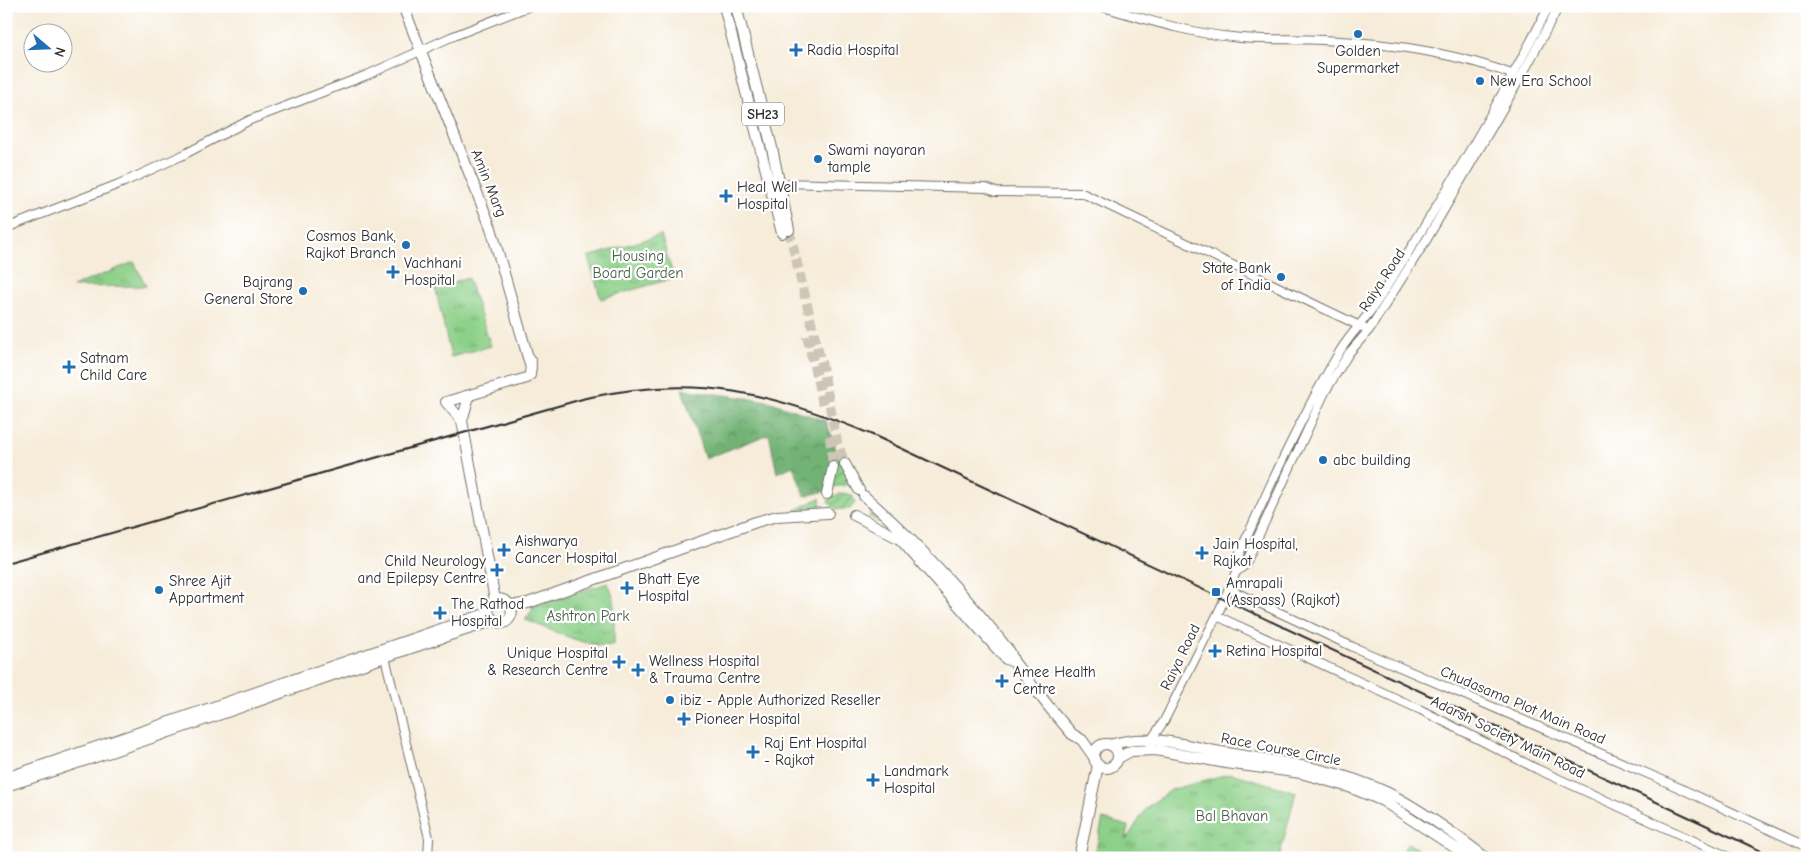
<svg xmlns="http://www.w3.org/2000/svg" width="1813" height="864" font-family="'Comic Neue',sans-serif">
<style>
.forest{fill:url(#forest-crowns);stroke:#4e6e50}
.park{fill:url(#park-tufts);stroke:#5c7e5a}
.garden{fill:url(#garden-furrows);stroke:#5c7e5a}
.pitch{fill:#8dd089;stroke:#5c7e5a}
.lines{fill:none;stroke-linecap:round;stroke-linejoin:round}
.major-tunnel{stroke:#cdc5b6;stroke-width:10;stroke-dasharray:10 5;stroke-linecap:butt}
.minor-casing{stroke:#726f68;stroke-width:10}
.major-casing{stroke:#726f68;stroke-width:12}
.minor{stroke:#fff;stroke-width:8}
.major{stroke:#fff;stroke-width:10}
.rail{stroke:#2b2b2b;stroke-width:2}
.poi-dot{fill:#1f6fb2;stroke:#fff;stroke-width:2}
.labels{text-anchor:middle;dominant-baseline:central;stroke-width:4.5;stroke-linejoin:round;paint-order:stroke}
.shield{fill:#fff;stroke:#6b6b6b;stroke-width:1}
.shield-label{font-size:14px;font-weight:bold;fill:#2b2b2b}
.poi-label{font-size:15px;fill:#2b2b2b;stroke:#fff;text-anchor:start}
.street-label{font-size:15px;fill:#2b2b2b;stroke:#fff}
.park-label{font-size:15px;fill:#485d47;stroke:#fff}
</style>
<defs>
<pattern id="forest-crowns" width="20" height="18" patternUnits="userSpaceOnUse" patternTransform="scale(1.25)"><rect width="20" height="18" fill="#72b275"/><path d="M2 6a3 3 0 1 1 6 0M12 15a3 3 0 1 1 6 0" fill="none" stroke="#5e9160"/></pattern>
<pattern id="park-tufts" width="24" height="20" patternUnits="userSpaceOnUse" patternTransform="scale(1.25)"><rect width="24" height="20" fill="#8dd089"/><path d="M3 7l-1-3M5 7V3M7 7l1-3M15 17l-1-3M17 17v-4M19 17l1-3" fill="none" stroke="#73a970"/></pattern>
<pattern id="garden-furrows" width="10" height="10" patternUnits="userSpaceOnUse" patternTransform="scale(1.25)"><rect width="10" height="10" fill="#8dd089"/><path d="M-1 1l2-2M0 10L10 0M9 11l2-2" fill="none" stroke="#73a970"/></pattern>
</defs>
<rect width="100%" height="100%" fill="#fff"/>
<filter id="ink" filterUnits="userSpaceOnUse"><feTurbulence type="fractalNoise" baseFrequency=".02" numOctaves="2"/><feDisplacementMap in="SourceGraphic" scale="10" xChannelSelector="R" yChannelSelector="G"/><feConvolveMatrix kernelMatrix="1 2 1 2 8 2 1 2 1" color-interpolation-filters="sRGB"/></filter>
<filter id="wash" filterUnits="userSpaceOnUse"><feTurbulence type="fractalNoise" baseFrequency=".0096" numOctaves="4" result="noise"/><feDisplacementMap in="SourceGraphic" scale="20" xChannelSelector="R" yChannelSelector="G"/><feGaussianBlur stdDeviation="1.12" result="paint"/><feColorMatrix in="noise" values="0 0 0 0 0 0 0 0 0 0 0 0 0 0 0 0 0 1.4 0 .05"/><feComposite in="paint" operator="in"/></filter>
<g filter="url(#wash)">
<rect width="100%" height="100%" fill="#f6ecd9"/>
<path class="forest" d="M682,389L768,401L826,421L835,445L834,467L826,491L805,496L793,466L777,473L769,434L705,459Z"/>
<path class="park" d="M661,235L674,278L601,299L588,257Z
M134,262L146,286L72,287Z
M468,278L491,346L451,357L435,287Z
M608,583L614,598V644C594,652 546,627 525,620L533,609L531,607Z
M1231,773L1296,792L1279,858H1094L1103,819L1128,826L1126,840L1147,807L1171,790Z"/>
<path class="garden" d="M835,449L851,484L827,488L834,467Z
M842,493L852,495L855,503L850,509H836L828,502L831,497Z
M820,498L821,510L794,511Z
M872,506L898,532L869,517Z"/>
<path class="pitch" d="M1408,843L1430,858H1398Z"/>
</g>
<g filter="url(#ink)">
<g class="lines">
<path class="major-tunnel" d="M789,230L823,371L837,442L845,464
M807,336L823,404
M830,436L833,467"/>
<defs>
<path id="minor" d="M1099,6C1142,18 1187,33 1232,37C1262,41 1293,38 1323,40C1390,43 1455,52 1517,76
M780,183L986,188L996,192L1082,193L1364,328
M6,228L124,182L183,155L250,120L367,75L451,37L530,6
M1236,572L1245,565L1325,392L1349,353L1369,330L1427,239L1521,77L1559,6
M1229,589L1353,647L1660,779L1807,847
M1217,616L1421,710L1537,769L1731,858
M384,653L429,838L428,858
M1149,743L1164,721L1220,609L1236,572V561C1268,490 1300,418 1340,351C1351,333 1367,318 1378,300C1439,205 1498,107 1549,6"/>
<path id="major" d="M403,6L491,228L531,368
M724,6L782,233
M736,6L772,148L789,230
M469,396L462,421L495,600
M462,421L446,402L527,378L530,375L531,362
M845,464L859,490
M827,494L833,467
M864,496C918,543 966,596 1010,652L1014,662L1049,707L1072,734L1082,740L1094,757
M854,515L900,539L1006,659L1014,662
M511,606L528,603L756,522L777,516L828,513
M1094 756a12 12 0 1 1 24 0a12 12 0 1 1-24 0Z
M1110,745C1145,733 1180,744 1215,751C1273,761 1334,767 1388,793C1422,810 1456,835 1486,858
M1118,758L1131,751L1156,750L1226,763L1301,773L1349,787L1383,801L1471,858
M6,778L488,613
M6,786C170,735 330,673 493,621L504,623C517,616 513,599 497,599L489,605L488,613L493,621
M1079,858L1098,765"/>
</defs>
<use href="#minor" class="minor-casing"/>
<use href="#major" class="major-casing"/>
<use href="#minor" class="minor"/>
<use href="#major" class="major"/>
<path class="rail" d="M6,563L586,398C698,373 772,393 875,436L1776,858"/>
</g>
</g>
<g class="poi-dot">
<circle cx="1358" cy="34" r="5"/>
<path d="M793.5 42.5h5v5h5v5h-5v5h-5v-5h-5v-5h5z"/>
<circle cx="1480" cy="81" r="5"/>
<circle cx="818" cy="159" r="5"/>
<path d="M723.5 188.5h5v5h5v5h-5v5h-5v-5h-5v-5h5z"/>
<circle cx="406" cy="245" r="5"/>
<path d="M390.5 264.5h5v5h5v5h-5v5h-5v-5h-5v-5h5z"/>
<circle cx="1281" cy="277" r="5"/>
<circle cx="303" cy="291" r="5"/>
<path d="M66.5 359.5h5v5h5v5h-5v5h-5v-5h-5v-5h5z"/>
<circle cx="1323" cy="460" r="5"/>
<path d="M501.5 542.5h5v5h5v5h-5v5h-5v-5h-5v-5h5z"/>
<path d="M1199.5 545.5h5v5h5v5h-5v5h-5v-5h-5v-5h5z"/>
<path d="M494.5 562.5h5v5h5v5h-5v5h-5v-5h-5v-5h5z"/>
<path d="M624.5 580.5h5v5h5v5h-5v5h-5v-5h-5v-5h5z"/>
<circle cx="159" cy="590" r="5"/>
<rect x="1211" y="587" width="10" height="10" rx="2.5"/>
<path d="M437.5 605.5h5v5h5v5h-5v5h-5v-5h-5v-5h5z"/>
<path d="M1212.5 643.5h5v5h5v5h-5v5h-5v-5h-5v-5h5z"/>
<path d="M616.5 654.5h5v5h5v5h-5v5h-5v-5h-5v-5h5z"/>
<path d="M635.5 662.5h5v5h5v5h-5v5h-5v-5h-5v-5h5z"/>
<path d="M999.5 673.5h5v5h5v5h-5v5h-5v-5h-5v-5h5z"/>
<circle cx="670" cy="700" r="5"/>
<path d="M681.5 711.5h5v5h5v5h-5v5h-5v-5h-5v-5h5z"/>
<path d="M750.5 744.5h5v5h5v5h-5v5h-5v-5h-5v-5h5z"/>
<path d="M870.5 772.5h5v5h5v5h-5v5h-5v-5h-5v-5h5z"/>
</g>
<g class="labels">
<rect class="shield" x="742" y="102.5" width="42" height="23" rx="4"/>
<g class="shield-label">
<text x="763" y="114">SH23</text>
</g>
<g class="poi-label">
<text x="807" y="50">Radia Hospital</text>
<text x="1358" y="51" text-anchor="middle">Golden<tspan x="1358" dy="17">Supermarket</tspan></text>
<text x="1490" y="81">New Era School</text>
<text x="828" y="150">Swami nayaran<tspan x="828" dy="17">tample</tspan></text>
<text x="737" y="187">Heal Well<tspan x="737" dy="17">Hospital</tspan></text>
<text x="396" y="236" text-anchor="end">Cosmos Bank,<tspan x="396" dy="17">Rajkot Branch</tspan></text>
<text x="404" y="263">Vachhani<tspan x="404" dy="17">Hospital</tspan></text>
<text x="1271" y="268" text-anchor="end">State Bank<tspan x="1271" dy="17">of India</tspan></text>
<text x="293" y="282" text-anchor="end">Bajrang<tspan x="293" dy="17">General Store</tspan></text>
<text x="80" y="358">Satnam<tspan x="80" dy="17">Child Care</tspan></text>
<text x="1333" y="460">abc building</text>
<text x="515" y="541">Aishwarya<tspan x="515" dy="17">Cancer Hospital</tspan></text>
<text x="1213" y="544">Jain Hospital,<tspan x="1213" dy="17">Rajkot</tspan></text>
<text x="486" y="561" text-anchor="end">Child Neurology<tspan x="486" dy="17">and Epilepsy Centre</tspan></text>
<text x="638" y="579">Bhatt Eye<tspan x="638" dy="17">Hospital</tspan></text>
<text x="169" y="581">Shree Ajit<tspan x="169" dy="17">Appartment</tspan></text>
<text x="1226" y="583">Amrapali<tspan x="1226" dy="17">(Asspass) (Rajkot)</tspan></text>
<text x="451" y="604">The Rathod<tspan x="451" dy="17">Hospital</tspan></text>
<text x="1226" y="651">Retina Hospital</text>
<text x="608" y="653" text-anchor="end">Unique Hospital<tspan x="608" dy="17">&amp; Research Centre</tspan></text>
<text x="649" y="661">Wellness Hospital<tspan x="649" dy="17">&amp; Trauma Centre</tspan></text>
<text x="1013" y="672">Amee Health<tspan x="1013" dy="17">Centre</tspan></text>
<text x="680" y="700">ibiz - Apple Authorized Reseller</text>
<text x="695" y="719">Pioneer Hospital</text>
<text x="764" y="743">Raj Ent Hospital<tspan x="764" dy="17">- Rajkot</tspan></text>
<text x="884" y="771">Landmark<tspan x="884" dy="17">Hospital</tspan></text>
</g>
<g class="street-label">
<text transform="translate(489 183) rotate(68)">Amin Marg</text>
<text transform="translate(1382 280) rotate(-57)">Raiya Road</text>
<text transform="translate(1180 657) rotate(-64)">Raiya Road</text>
<text transform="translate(1523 705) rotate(23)">Chudasama Plot Main Road</text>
<text transform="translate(1508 737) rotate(26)">Adarsh Society Main Road</text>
<text transform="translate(1281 749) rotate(11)">Race Course Circle</text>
</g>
<g class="park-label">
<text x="638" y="256">Housing<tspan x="638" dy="17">Board Garden</tspan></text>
<text x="588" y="616">Ashtron Park</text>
<text x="1232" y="816">Bal Bhavan</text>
</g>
</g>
<rect width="1813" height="864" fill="none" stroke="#fff" stroke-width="25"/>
<g transform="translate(48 48) rotate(109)"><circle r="24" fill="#ffffff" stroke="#aaaaaa"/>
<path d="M0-4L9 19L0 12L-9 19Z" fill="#1f6fb2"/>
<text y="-8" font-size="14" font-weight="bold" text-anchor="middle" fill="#2b2b2b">N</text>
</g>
</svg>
